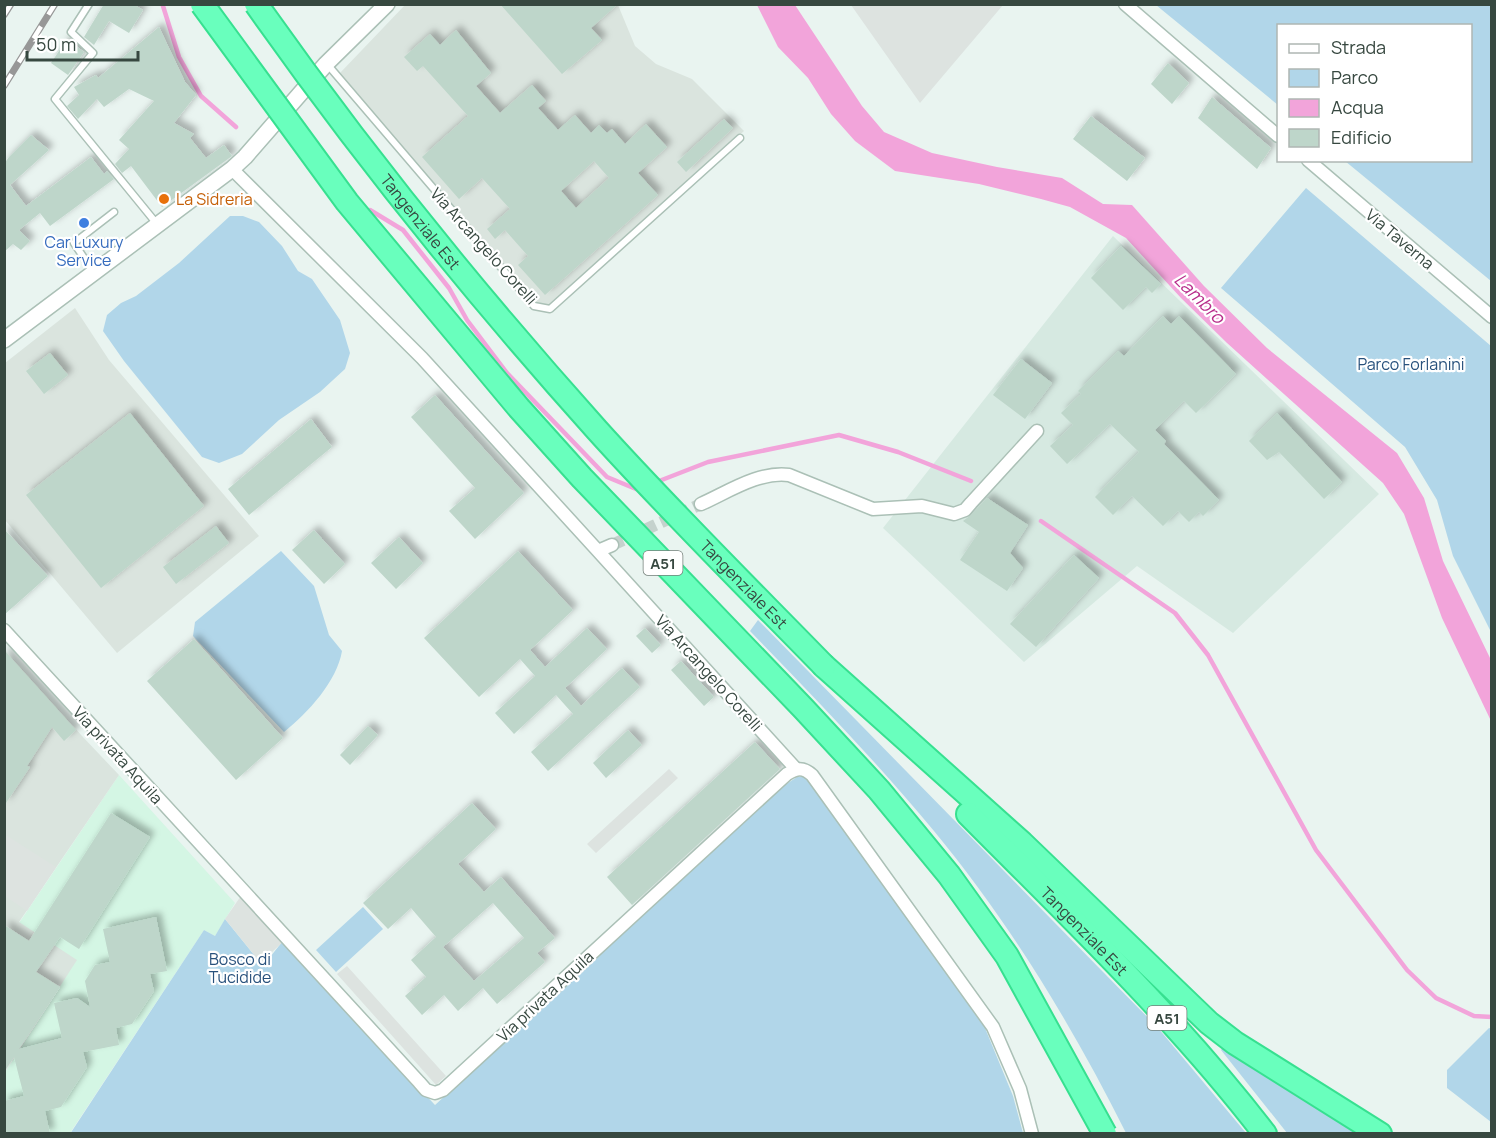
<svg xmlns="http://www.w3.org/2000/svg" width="1496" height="1138" font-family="Manrope,sans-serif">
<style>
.residential{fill:#d6e9e1}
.commercial{fill:#d4f6e4}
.industrial{fill:#dae4de}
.green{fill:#b1d6e9}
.parking{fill:#dde3e0}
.water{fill:#f2a4da}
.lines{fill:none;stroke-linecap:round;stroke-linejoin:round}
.stream{stroke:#f2a4da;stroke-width:4.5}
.building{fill:#bed6ca;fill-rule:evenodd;filter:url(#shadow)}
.minor-tunnel{stroke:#c5d2cd;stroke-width:12;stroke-dasharray:12 6;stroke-linecap:butt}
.service-casing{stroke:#abc0b6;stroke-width:9}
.minor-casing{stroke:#abc0b6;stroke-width:15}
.tertiary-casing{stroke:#abc0b6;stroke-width:18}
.motorway-casing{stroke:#37e090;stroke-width:26}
.service{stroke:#fff;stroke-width:6}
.minor{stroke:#fff;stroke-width:12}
.tertiary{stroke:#fff;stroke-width:15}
.motorway{stroke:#69ffbd;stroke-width:22}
.rail-casing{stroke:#979797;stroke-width:7}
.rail{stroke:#fff;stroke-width:4.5;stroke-dasharray:14;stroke-linecap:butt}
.motorway-bridge-casing{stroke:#37e090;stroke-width:26;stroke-linecap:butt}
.motorway-bridge{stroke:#69ffbd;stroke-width:22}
.food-dot{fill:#e8710a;stroke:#fff;stroke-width:2}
.shop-dot{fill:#3f7fe0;stroke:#fff;stroke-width:2}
.labels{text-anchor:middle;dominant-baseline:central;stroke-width:4.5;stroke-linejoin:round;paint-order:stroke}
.shield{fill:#fff;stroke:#737f79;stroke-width:1.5}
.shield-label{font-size:15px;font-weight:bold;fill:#374840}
.food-label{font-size:16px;fill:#c56008;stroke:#fff;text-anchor:start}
.street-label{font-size:16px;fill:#374840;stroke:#fff}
.shop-label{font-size:16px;fill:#366cbe;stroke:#fff}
.park-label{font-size:16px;fill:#28517c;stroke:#fff}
.water-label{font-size:18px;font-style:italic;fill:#b72d8b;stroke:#fff}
</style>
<defs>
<filter id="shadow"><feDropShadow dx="5" dy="-5" stdDeviation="3" flood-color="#0004"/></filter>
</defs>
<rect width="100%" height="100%" fill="#e9f4f0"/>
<path class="residential" d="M1113,236L1379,494L1233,633L1137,566L1024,662L883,528Z"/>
<path class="commercial" d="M119,775L235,903L215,936L204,930L70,1133L5,1134V1072L60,987L19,923Z"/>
<path class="industrial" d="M405,5H618L635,46L656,64L692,79L744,131L549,305L536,304L340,73Z
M75,308L109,360L259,536L117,653L5,520V363Z
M4,649L82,736L119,775L19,922L77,960L5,1072Z"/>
<path class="green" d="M1156,5H1491V281L1345,161L1470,160V26H1278V105Z
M1306,188L1491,346V632L1453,556L1437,500L1405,447L1221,288Z
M230,216H243L259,222L282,246L298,271L312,279L340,320L350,353L345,369L320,392L279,420L242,454L219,463L202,457L124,361L103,331L107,315L121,303L136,296L179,263Z
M281,551L314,586L329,635L342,651C337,681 308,713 284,732L193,636L195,622Z
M758,620L1158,1028L1246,1133H1126C1073,1027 1010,923 934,831C876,761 813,696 750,631Z
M797,777H804L809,780L985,1028L1013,1096L1023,1133L70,1134L204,930L215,936L225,919L263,966L282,942L435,1105L785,785Z
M363,907L383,929L336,972L316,950Z
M1489,1028L1492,1029L1491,1122L1447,1088V1070Z
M1224,1046L1367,1133H1287L1221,1050Z"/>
<path class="parking" d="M851,5H1003L920,103Z
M669,769L678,778L596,853L587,844Z
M4,834L56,867L27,911L5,896Z
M243,893L286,939L271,953L263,966L225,919Z
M347,966L446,1076L436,1085L337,974Z"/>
<path class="water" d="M757,5H795L862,106L884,132L932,153L997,167L1062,178L1103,204L1132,205L1204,286L1267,348L1397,453L1424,498L1443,561L1491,660V721L1442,618L1404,514L1383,483L1227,343L1181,298L1126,238L1070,207L1041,199L979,184L895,171L855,141L831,114L808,78L778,47Z"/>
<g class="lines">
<path class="stream" d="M163,6L179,57L201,96L236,127
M370,210L403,230L449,288L467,320L507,373L607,477L636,489L640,488
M654,483L708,462L839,435L898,452L971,481
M1041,521L1175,613L1208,655L1316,850L1407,970L1436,998L1474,1016L1492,1017"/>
</g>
<path class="building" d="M104,4H133L143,10L129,33L109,21L94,45L84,37Z
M500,4H618L591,28L602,40L562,74Z
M159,27L185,82L196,95L174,123L194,134L190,138L206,158L224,145L232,156L162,207L131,166L122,173L115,164L129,149L119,140L154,101L129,89L104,107L97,99L78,119L67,106L79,95L74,87L96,75L98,78Z
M456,30L491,73L476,86L500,113L532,85L546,101L538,108L558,130L575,115L591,133L599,125L607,133L612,129L625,144L646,124L667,147L638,173L658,195L545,295L518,265L528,256L505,230L495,239L487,229L510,209L482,178L459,199L422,157L468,116L423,66L417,71L404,57L430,34L440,45ZM594,161L609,178L576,208L561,191Z
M67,39L84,52L68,75L51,63Z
M1168,63L1189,83L1172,104L1151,84Z
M1212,97L1271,148L1257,169L1198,118Z
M1091,116L1145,158L1127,181L1073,139Z
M724,119L733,128L686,172L677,162Z
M31,135L49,150L10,185L26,206L91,157L104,174L107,171L114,179L50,226L40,213L19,230L30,241L21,250L13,244L4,252V164L9,157Z
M1121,246L1161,284L1152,293L1146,287L1123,310L1091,278Z
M1163,316L1171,324L1179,316L1236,374L1196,413L1184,401L1155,430L1166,441L1164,444L1219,500L1203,516L1199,512L1189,522L1178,511L1163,526L1132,496L1113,515L1095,497L1139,452L1110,424L1067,464L1050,446L1073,425L1061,413L1081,394L1078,391L1118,351L1124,356Z
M50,353L68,375L44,394L26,371Z
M1021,359L1052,383L1025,419L993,395Z
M435,395L524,493L475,539L449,511L475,488L411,417Z
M130,413L204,506L101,588L26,495Z
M1277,413L1342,482L1324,499L1279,452L1267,460L1249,441Z
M311,419L332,447L249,515L228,489Z
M987,498L1028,525L1010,553L1023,568L1007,591L960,560L979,532L963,521L971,515Z
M216,526L229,543L176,584L163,567Z
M4,529L48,576L4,615Z
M314,530L345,564L324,584L292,550Z
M399,537L423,563L396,589L371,563Z
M518,551L573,610L530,650L545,667L587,628L607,649L565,688L581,706L622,668L640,687L548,771L531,752L573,714L556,695L514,734L495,713L535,676L520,659L479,697L424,638Z
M1074,555L1099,578L1036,647L1010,624Z
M645,628L661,645L652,653L636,636Z
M194,639L283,738L236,780L147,681Z
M4,650L76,730L64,741L52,727L27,766L30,767L4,806Z
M681,661L714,697L704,706L671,670Z
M368,726L378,735L350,765L340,755Z
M628,730L642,745L606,778L593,763Z
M755,742L780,769L632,905L607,877Z
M472,803L496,829L458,864L484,892L501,877L555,938L537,953L545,962L497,1004L483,988L458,1011L444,995L422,1015L405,996L426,977L411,960L436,937L411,908L388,929L363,903ZM493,903L524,938L474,981L443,947Z
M111,813L150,837L79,949L60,937L36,972L60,987L19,1049L62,1038L54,1003L77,998L90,1007L85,981L95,965L110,962L103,929L156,917L167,971L150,974L154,991L132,1024L116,1028L119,1045L83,1052L87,1067L61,1107L45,1111L50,1134H4V1101L24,1096L14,1057L4,1072V925L29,941Z"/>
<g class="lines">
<path class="minor-tunnel" d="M612,545L701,504"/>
<defs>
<path id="service" d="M89,4L71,32L93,53L55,99L157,224
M327,64L534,306L550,309L740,138
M94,273L74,243L114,212"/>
<path id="minor" d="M1125,4L1278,136
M1308,160L1492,317
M232,169L422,358L598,551L612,545
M701,504C728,492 759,471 789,475L873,509L922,506L954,514L965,510L971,503L1037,431
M598,551L796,769
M4,630L419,1082L426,1090L435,1093L443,1090L787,774C797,768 803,767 812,775L993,1027L1020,1089L1032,1134"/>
<path id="tertiary" d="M4,340L232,169L245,157L326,64L387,4"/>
<g id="motorway">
<path d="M824,666L1022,843L1209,1023L1235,1043L1380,1134"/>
<path id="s1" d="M968,814C1070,917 1176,1018 1265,1134"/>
</g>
</defs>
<use href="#service" class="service-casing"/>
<use href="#minor" class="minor-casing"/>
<use href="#tertiary" class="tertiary-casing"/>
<use href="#motorway" class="motorway-casing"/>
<use href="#service" class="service"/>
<use href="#minor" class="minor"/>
<use href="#tertiary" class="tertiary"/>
<use href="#motorway" class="motorway"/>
<defs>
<path id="rail" d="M4,15L11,4
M4,86L55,4"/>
</defs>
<use href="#rail" class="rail-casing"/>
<use href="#rail" class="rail"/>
<defs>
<g id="motorway-bridge">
<path d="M202,4L347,202L519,408L582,478L803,708L879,790L949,875L1007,956L1105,1134"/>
<path id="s2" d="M256,4C361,153 476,295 597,430C670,511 748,588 824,666"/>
</g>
</defs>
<use href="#motorway-bridge" class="motorway-bridge-casing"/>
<use href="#motorway-bridge" class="motorway-bridge"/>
</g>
<circle class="food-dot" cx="164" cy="199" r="6"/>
<circle class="shop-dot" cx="84" cy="223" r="6"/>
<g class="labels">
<g class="shield">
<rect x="643.5" y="551" width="39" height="24" rx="4.5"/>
<rect x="1147.5" y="1006" width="39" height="24" rx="4.5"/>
</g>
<g class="shield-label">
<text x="663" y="563">A51</text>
<text x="1167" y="1018">A51</text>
</g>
<g class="food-label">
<text x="176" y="199">La Sidreria</text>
</g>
<g class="street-label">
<text stroke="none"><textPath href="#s2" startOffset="273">Tangenziale Est</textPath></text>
<text transform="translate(1400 239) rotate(40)">Via Taverna</text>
<text transform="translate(484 246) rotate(48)">Via Arcangelo Corelli</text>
<text stroke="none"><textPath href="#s2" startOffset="759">Tangenziale Est</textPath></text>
<text transform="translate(709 673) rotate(48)">Via Arcangelo Corelli</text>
<text transform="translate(118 755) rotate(48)">Via privata Aquila</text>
<text stroke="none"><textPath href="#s1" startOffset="165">Tangenziale Est</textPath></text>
<text transform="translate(545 996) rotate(-43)">Via privata Aquila</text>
</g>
<g class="shop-label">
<text x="84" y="242">Car Luxury<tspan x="84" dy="18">Service</tspan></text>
</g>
<g class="park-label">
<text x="1411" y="364">Parco Forlanini</text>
<text x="240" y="959">Bosco di<tspan x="240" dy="18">Tucidide</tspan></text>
</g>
<g class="water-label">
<text transform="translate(1200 298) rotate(45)">Lambro</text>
</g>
</g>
<rect width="1496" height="1138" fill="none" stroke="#374840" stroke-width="12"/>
<rect x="1277" y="24" width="195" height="138" fill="#ffffff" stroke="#afb6b3" stroke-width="1.5"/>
<rect x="1289" y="44" width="30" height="9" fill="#ffffff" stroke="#afb6b3" stroke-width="1.5"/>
<text x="1331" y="54" font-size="18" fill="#374840">Strada</text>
<rect x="1289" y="69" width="30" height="18" fill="#b1d6e9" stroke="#afb6b3" stroke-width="1.5"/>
<text x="1331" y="84" font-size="18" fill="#374840">Parco</text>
<rect x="1289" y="99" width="30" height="18" fill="#f2a4da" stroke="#afb6b3" stroke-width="1.5"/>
<text x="1331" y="114" font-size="18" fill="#374840">Acqua</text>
<rect x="1289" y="129" width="30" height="18" fill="#bed6ca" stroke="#afb6b3" stroke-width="1.5"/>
<text x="1331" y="144" font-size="18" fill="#374840">Edificio</text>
<path d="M27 51v9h111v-9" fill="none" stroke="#374840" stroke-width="3"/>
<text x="36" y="51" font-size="18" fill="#374840" stroke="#ffffff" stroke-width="4.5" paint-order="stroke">50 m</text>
</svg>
